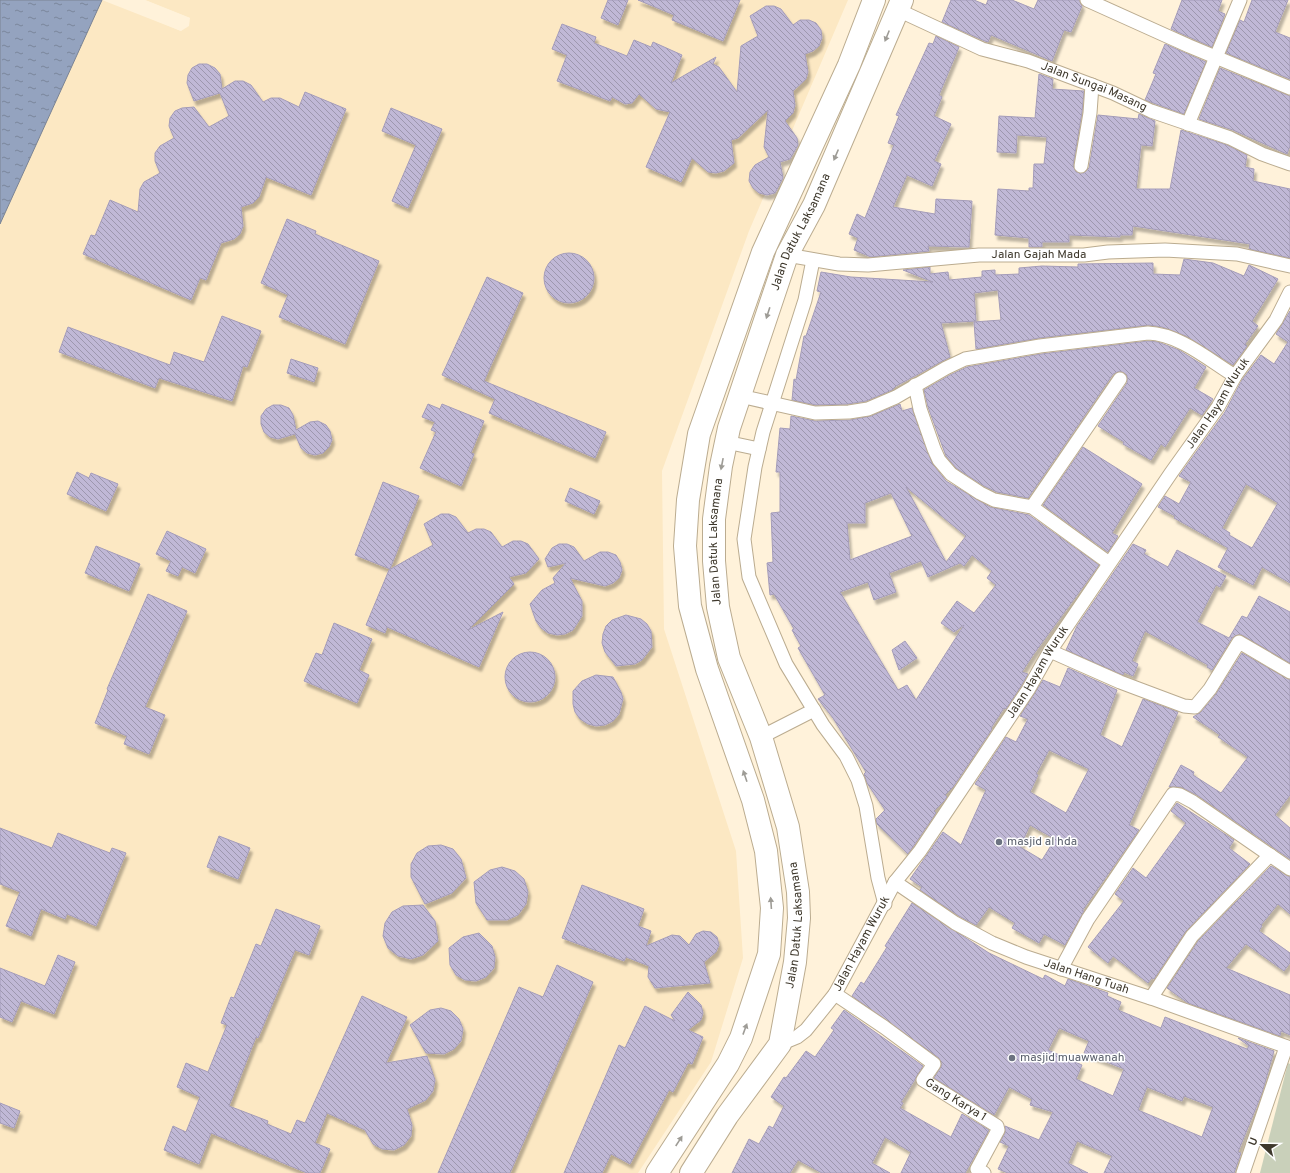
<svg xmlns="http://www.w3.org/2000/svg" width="1290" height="1173" font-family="Overpass,sans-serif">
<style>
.built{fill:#fce8c3}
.green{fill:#c9d0ba}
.water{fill:url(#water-ripples);stroke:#7a8393}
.pier{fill:#fff2da}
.building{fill:url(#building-back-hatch);stroke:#a49cb9;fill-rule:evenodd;filter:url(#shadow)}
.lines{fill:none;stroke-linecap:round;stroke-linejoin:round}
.street-casing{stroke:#bbac90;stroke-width:15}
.highway-casing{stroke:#bbac90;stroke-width:24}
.street{stroke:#fff;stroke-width:13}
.highway{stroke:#fff;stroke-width:22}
.oneway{fill:#9e9c96}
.worship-dot{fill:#6b7280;stroke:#fff;stroke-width:1.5}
.labels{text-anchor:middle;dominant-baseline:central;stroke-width:3;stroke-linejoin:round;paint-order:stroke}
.street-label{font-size:12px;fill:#3e382c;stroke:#fff}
.worship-label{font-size:12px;fill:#5b616d;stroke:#fff;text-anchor:start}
</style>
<defs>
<pattern id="water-ripples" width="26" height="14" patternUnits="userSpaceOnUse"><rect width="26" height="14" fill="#94a3bf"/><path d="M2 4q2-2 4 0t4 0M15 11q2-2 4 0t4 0" fill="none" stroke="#7a869b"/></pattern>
<pattern id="building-back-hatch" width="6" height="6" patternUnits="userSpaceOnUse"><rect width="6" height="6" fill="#c0b8d6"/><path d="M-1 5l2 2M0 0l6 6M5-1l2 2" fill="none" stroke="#9d97ae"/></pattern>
<filter id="shadow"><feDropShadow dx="2.5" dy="4.5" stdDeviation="1" flood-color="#0004"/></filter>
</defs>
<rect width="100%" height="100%" fill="#fff2da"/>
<path class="built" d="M102,0L181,31L190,18L145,0H848L749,231L662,471L664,629L736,851L743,958L711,1062L638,1173H0V224Z"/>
<path class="green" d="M1288,1063L1290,1064V1173H1260Z"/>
<path class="water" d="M0,0H102L0,224Z"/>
<path class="pier" d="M106,0H145L190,18L189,26L181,31Z"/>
<path class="building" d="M608,0H628L618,25L601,18Z
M638,0H740L723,41L672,20L674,15Z
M951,0H974L986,5L988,0H1012L1034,9L1038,0H1079L1082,6L1071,32L1064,30L1052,61L991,35L988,42L985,41L942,22Z
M1182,0H1222L1218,11L1225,14L1212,47L1171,29Z
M1252,0H1288L1275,32L1290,38V79L1226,53L1240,20L1244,22Z
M766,6H774L781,9L793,25L800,20H809L816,23L821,30L822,38L819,46L813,51L805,54L808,72L806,79L793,91L795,105L793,113L785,121L797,138L798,145L790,159L780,162L783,178L775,193L767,195L759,193L753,188L749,181L750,172L755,165L769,157L764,147L768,110L738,138L731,140L734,163L724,171L716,173L708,172L692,158L681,182L646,167L670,112L656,109L639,94L632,103L625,104L612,97L610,101L557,81L567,55L552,49L562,24L596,37L594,43L627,56L634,40L651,47L653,42L682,55L671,83L716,57L713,64L719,67L737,92L741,46L758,36L750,16Z
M936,36L959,47L939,95L942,97L934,116L951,124L934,161L941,164L932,186L907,175L893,207L935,214L936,199L972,201L969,247L928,246L929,251L871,257L854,250L858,238L849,234L857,214L865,218L894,145L888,143L899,116L896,115L929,43L933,44Z
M1165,44L1206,62L1184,114L1145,100L1156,74L1153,73Z
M199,64H207L215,68L220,74L222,89L235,81H243L251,85L263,102L271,98H280L299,107L305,92L346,109L311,195L266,177L259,197L253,203L241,207L243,226L240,234L234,239L221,243L206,280L200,278L191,300L83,254L91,235L95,236L110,200L138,212L140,189L144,182L160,173L155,161V153L160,146L174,138L169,126L170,118L175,111L182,108L194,107L209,127L229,116L220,93L194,101L187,83L188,75L192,68Z
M1220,68L1290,96V146L1287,154L1233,130L1199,119Z
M1039,74L1053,79L1052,89L1084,91L1082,112L1073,165L1076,172L1084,173L1089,168L1098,115L1138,119L1139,114L1155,121L1152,146L1141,145L1136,189H1170L1181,130L1227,145L1247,155L1245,167L1254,169L1253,181L1290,189V258L1249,249L1250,244L1133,226L1132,235H1120V237L1069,235V242H1042V247H1029V238L995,235L998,189L1029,191V188H1033L1034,164H1044L1047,137L1017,135L1016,153L997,152L999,116L1035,118Z
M391,108L442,129L408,208L392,201L416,145L382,131Z
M287,219L316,231L315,234L379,261L345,344L279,317L288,295L261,283Z
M544 278a25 25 0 1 1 50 0a25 25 0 1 1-50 0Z
M1184,259L1213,263L1244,276L1249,265L1278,279L1252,321L1258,326L1245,344L1247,346L1233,365L1186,336L1162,327L1149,325L1039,338L976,349L974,322L1001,320L998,290L974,293L976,321L941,323L950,357L896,386L892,390L866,401L848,404L816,405L792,400L794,379L796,380L804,336H806L821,292L817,291L821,272L851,277L933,282L903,270L930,267V274L948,272L949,280L982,277V271L995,270V275L1019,274V268L1042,266L1078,267V264L1153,263V274L1180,275Z
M487,277L523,293L484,381L606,432L595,458L489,413L495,399L442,375Z
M1290,311V583L1262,567L1253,585L1218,567L1228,548L1174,518L1175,516L1158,507L1165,496L1179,504L1191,482L1179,476L1225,412L1242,380L1261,355L1274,364L1288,342L1276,334ZM1246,484L1278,503L1252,548L1229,535L1230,533L1222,528Z
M222,316L261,331L247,367L243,366L232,401L159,378L155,388L59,352L68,327L170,365L174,352L204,362Z
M1148,341L1158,342L1179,350L1206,367L1194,388L1213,399L1202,415L1190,408L1165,447L1161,444L1151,460L1123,444L1124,442L1098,426L1127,383V375L1120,371L1113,374L1028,498L997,492L984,486L956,468L946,456L928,407L924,390L950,375L967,367L1041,354Z
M291,359L318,368L314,382L287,373Z
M428,404L440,409L442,404L484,421L471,453L474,454L461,486L420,468L436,432L431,430L435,422L422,417Z
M900,404L902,411L912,408L932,463L946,481L990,507L1029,515L1099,565L1033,655L1022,672L1028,674L1021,686L1006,709L1004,708L991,728L992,729L953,787L945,795L947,797L944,801L934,811L936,813L908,854L877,824L876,819L885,810L867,783L864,774L866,772L833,718L818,699L825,695L798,648L801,646L792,630L794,629L774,594L770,595L767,563L773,562L771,513L780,512V472H776L780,428L790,429L791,416L815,421L850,420L871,416ZM906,487L966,536L946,562ZM891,493L912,536L850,560L847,523H865V503ZM972,555L992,571L987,578L996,585L974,613L957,601L941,623L954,632L964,625L916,700L907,685L898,690L840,592L868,582L874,600L896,592L889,573L921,561L928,577L960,563L964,566Z
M273,405H281L289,408L293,415L296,430L310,422L318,421L326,425L330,431L332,440L329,447L323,453L315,455L307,453L301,448L295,434L278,439L270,437L264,432L261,424V416L266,409Z
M1083,447L1142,484L1112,533L1118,536L1108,552L1043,505Z
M77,472L89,478L91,473L118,484L106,511L67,494Z
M383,482L419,496L390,569L355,555Z
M570,488L600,501L594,514L565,501Z
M441,514H449L456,517L468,533L476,529H484L491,532L502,547L513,541H521L528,544L539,559L526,573L509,577L514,584L468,630L503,612L479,667L387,627L385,633L366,625L389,570L433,545L424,524Z
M167,531L206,549L195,573L182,567L178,576L166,571L171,561L156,554Z
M559,544H567L574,547L584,561L600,552H608L616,555L620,562L622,570L619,578L613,583L605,586L570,578L582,601V616L573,630L565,634L557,635L548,633L541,628L536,621L530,604L542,590L555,583L553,578L566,563L548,567L545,559L552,548Z
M1133,544L1146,550L1144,554L1168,567L1177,550L1226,576L1220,587L1216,585L1197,622L1229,638L1242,616L1247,618L1259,596L1290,612V663L1240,634L1232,638L1212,670L1207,667L1208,665L1145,631L1132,661L1138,664L1133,676L1124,672L1123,675L1066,650L1077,626Z
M96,546L140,564L129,591L85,573Z
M148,594L187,611L145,707L165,715L149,754L124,744L127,736L95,723L108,690L107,689Z
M626,615L641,619L647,624L651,631L652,647L642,660L635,664L616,666L605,652L602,643L603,634L606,626L612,620Z
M334,623L372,639L359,670L369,675L357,703L304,681L316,653L322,655Z
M905,641L917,658L899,670L892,650Z
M505 677a25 25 0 1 1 50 0a25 25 0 1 1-50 0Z
M1242,653L1290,680V795L1275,815L1290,828V859L1197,795L1181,787H1169L1181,765L1194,772L1193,775L1221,793L1248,757L1218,737L1220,735L1193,717L1201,712L1216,694Z
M1068,668L1117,690L1100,735L1122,747L1143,699L1178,712L1129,825L1139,830L1082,911H1084L1065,945L1044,934L1039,943L1012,928L1015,923L989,907L976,925L959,916L920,890L922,887L910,879L943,832L961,845L986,790L975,784L1006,737L1016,742L1028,719L1020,716L1043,680L1060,687ZM1049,750L1089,769L1066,813L1030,792L1038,775L1036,774ZM1030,825L1055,839L1042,860L1020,847Z
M596,675L613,677L621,692L623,699L619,714L613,721L605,725L596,726L588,724L580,719L575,712L573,704V691L582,681Z
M1177,803L1234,840L1229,848L1250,864L1186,931L1154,979L1152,978L1148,983L1113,956L1108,963L1088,947L1124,901L1115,894L1133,868L1146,878L1186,823L1171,811Z
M0,828L52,848L58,833L110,853L112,848L126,853L96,926L67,914L65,919L41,909L31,936L6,926L20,892L0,884Z
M219,836L250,848L238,879L207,867Z
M441,845L453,849L461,859L466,878L452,893L425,904L411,877V864L417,853L428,846Z
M1271,866L1290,877V914L1278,904L1261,925L1262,926L1259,931L1290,953V963L1284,971L1246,944L1226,968L1290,995V1035L1281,1031L1280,1036L1188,1003L1167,988L1198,941Z
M502,867L515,871L524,879L528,892L526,904L518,915L507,920H487L476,903L474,882L490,870Z
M582,885L644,909L638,926L651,931L646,946L672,935L680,936L689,945L696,934L703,931L711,932L717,937L719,945L716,952L704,962L710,983L655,988L648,977L649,966L626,957L624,961L562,938Z
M912,903L989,953L1043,979L1045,975L1065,986L1068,979L1108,993L1107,996L1121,1002L1118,1010L1161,1028L1165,1017L1247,1049L1249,1046L1238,1038L1274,1051L1262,1093L1238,1152L1241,1153L1234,1173H1104L1112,1156L1077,1141L1068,1163L1088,1173H1008L998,1169L1009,1146L1000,1142L1005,1133V1126L1039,1140L1053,1112L1030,1105L1032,1099L1009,1087L994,1115L934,1078L942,1065L939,1058L852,996L861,982L864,984L887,947L885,946ZM1059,1028L1089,1041L1084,1053L1124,1069L1113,1096L1076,1079L1082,1065L1048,1050ZM1147,1087L1182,1101L1184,1096L1213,1107L1202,1137L1138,1110Z
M423,905L435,921L438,941L423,955L411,959L398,956L388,948L383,936L385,923L392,912L403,906Z
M276,909L320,926L309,955L295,950L258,1038L256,1037L229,1106L268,1121L267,1124L291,1134L297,1120L305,1123L362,996L407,1017L386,1063L427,1056L435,1080L433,1091L426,1100L407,1109L412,1125L411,1136L404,1145L394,1150L382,1149L373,1144L365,1130L327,1113L315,1143L330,1149L320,1173H307L211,1133L199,1164L164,1150L173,1126L186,1132L200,1097L177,1087L186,1063L208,1072L227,1025L221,1023L231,997L234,998L256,944L261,946Z
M479,933L492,946L495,957L494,968L486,977L476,981L465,980L456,975L450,965L449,948L463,937Z
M58,955L75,962L54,1014L21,1001L12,1022L0,1017V968L45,986Z
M557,965L593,982L510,1173H438L519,987L543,997Z
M688,992L701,1005L703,1013L701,1020L688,1030L703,1037L692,1064L688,1063L673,1092L669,1090L630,1164L611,1154L602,1173H564L619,1045L625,1048L645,1006L675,1021L671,1015Z
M441,1008L451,1011L459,1019L463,1029L461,1041L454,1049L444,1054L426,1053L410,1025L430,1010Z
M844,1010L923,1066L901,1102L903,1103L900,1108L951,1137L962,1114L989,1130L965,1173H901L911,1152L885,1137L872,1163L890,1173H822L798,1160L790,1173H732L749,1139L759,1144L769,1126L773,1128L784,1106L771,1097L784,1077L786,1078L806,1051L815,1057L834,1030L831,1028Z
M0,1103L20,1111L14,1128L0,1123Z"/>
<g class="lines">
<defs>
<g id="street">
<path d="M1087,0L1189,46L1290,88"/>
<path id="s1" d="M898,10L982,49L1028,61L1113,93L1151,111L1230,138L1262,154L1290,164"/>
<path d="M1188,124L1240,0"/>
<path d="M1081,166L1090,113L1092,85"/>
<path id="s2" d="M787,255L839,264L868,265L979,255H1084L1108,252L1165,250L1237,254L1290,266"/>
<path d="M813,260L805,300L763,432L755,467L744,539L749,577L786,664L823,725L846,756L858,780L866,806L878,878L885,904"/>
<path d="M915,385L920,409L934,449L939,460L951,474L980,493L994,500L1032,507L1109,563"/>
<path d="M740,396L815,413L849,412L868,409L896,397L946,368L965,359L1040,346L1148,333C1179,334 1209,360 1235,376"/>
<path d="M726,442L759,449"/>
<path d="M1032,507L1120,379"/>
<path d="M1050,651L1120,682L1184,706L1195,707L1210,689L1239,642L1290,672"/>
<path d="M761,737L814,710"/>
<path id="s3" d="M895,882L955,923L992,943L1026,957L1151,998L1290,1048"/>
<path d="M1061,969L1088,919L1173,794L1180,795L1193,802L1290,869"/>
<path id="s4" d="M835,994L884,1027L934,1064L923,1080L997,1126L998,1130L977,1169L984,1173"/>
<path d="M1151,998L1192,936L1270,855"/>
<path id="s5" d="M780,1044L797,1037L806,1030L835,994L895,882L920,851L1028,690L1050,651L1171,473L1218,407L1235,376L1276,320L1290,292"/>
<path d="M1243,1173L1286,1047"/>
</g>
<g id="highway">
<path d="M657,1173L728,1064L741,1038L769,954L772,908L766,851L753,800L707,669L690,606L685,546L688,500L699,434L763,252L849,65L874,0"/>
<path id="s6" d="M691,1173L727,1116L780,1044L795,962L799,918L798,892L788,827L761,737L729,658L718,607L714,561V519L721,466L729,428L787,255L814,205L902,0"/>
</g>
</defs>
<use href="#street" class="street-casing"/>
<use href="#highway" class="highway-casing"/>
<use href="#street" class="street"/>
<use href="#highway" class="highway"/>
</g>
<defs><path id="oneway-solid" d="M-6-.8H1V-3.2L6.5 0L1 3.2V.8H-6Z"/></defs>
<g class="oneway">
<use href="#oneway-solid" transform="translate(887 36) rotate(112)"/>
<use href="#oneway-solid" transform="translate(836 155) rotate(113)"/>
<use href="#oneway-solid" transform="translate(768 313) rotate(108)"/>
<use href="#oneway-solid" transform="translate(722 464) rotate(101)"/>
<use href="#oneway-solid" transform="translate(745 776) rotate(-109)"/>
<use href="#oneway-solid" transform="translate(771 903) rotate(-94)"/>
<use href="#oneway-solid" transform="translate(745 1029) rotate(-70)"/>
<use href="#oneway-solid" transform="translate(679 1141) rotate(-57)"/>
</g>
<g class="worship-dot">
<circle cx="999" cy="842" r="4"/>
<circle cx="1012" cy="1058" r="4"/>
</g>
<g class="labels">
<g class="street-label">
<text stroke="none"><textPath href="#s1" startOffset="211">Jalan Sungai Masang</textPath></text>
<text stroke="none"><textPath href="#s6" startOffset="997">Jalan Datuk Laksamana</textPath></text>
<text stroke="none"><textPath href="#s2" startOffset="253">Jalan Gajah Mada</textPath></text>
<text stroke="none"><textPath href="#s5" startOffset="781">Jalan Hayam Wuruk</textPath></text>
<text stroke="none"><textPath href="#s6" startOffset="673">Jalan Datuk Laksamana</textPath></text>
<text stroke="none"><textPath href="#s5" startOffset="457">Jalan Hayam Wuruk</textPath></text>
<text stroke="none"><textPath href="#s6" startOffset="277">Jalan Datuk Laksamana</textPath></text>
<text stroke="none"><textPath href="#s5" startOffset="133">Jalan Hayam Wuruk</textPath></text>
<text stroke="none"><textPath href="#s3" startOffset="215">Jalan Hang Tuah</textPath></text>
<text stroke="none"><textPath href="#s4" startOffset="179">Gang Karya 1</textPath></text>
</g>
<g class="worship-label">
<text x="1007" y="842">masjid al hda</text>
<text x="1020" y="1058">masjid muawwanah</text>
</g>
</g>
<g transform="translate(1262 1145) rotate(292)" stroke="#ffffff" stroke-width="3" paint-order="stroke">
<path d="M0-3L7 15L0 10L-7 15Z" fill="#3e382c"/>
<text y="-6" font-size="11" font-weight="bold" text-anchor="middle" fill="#3e382c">U</text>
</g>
</svg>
